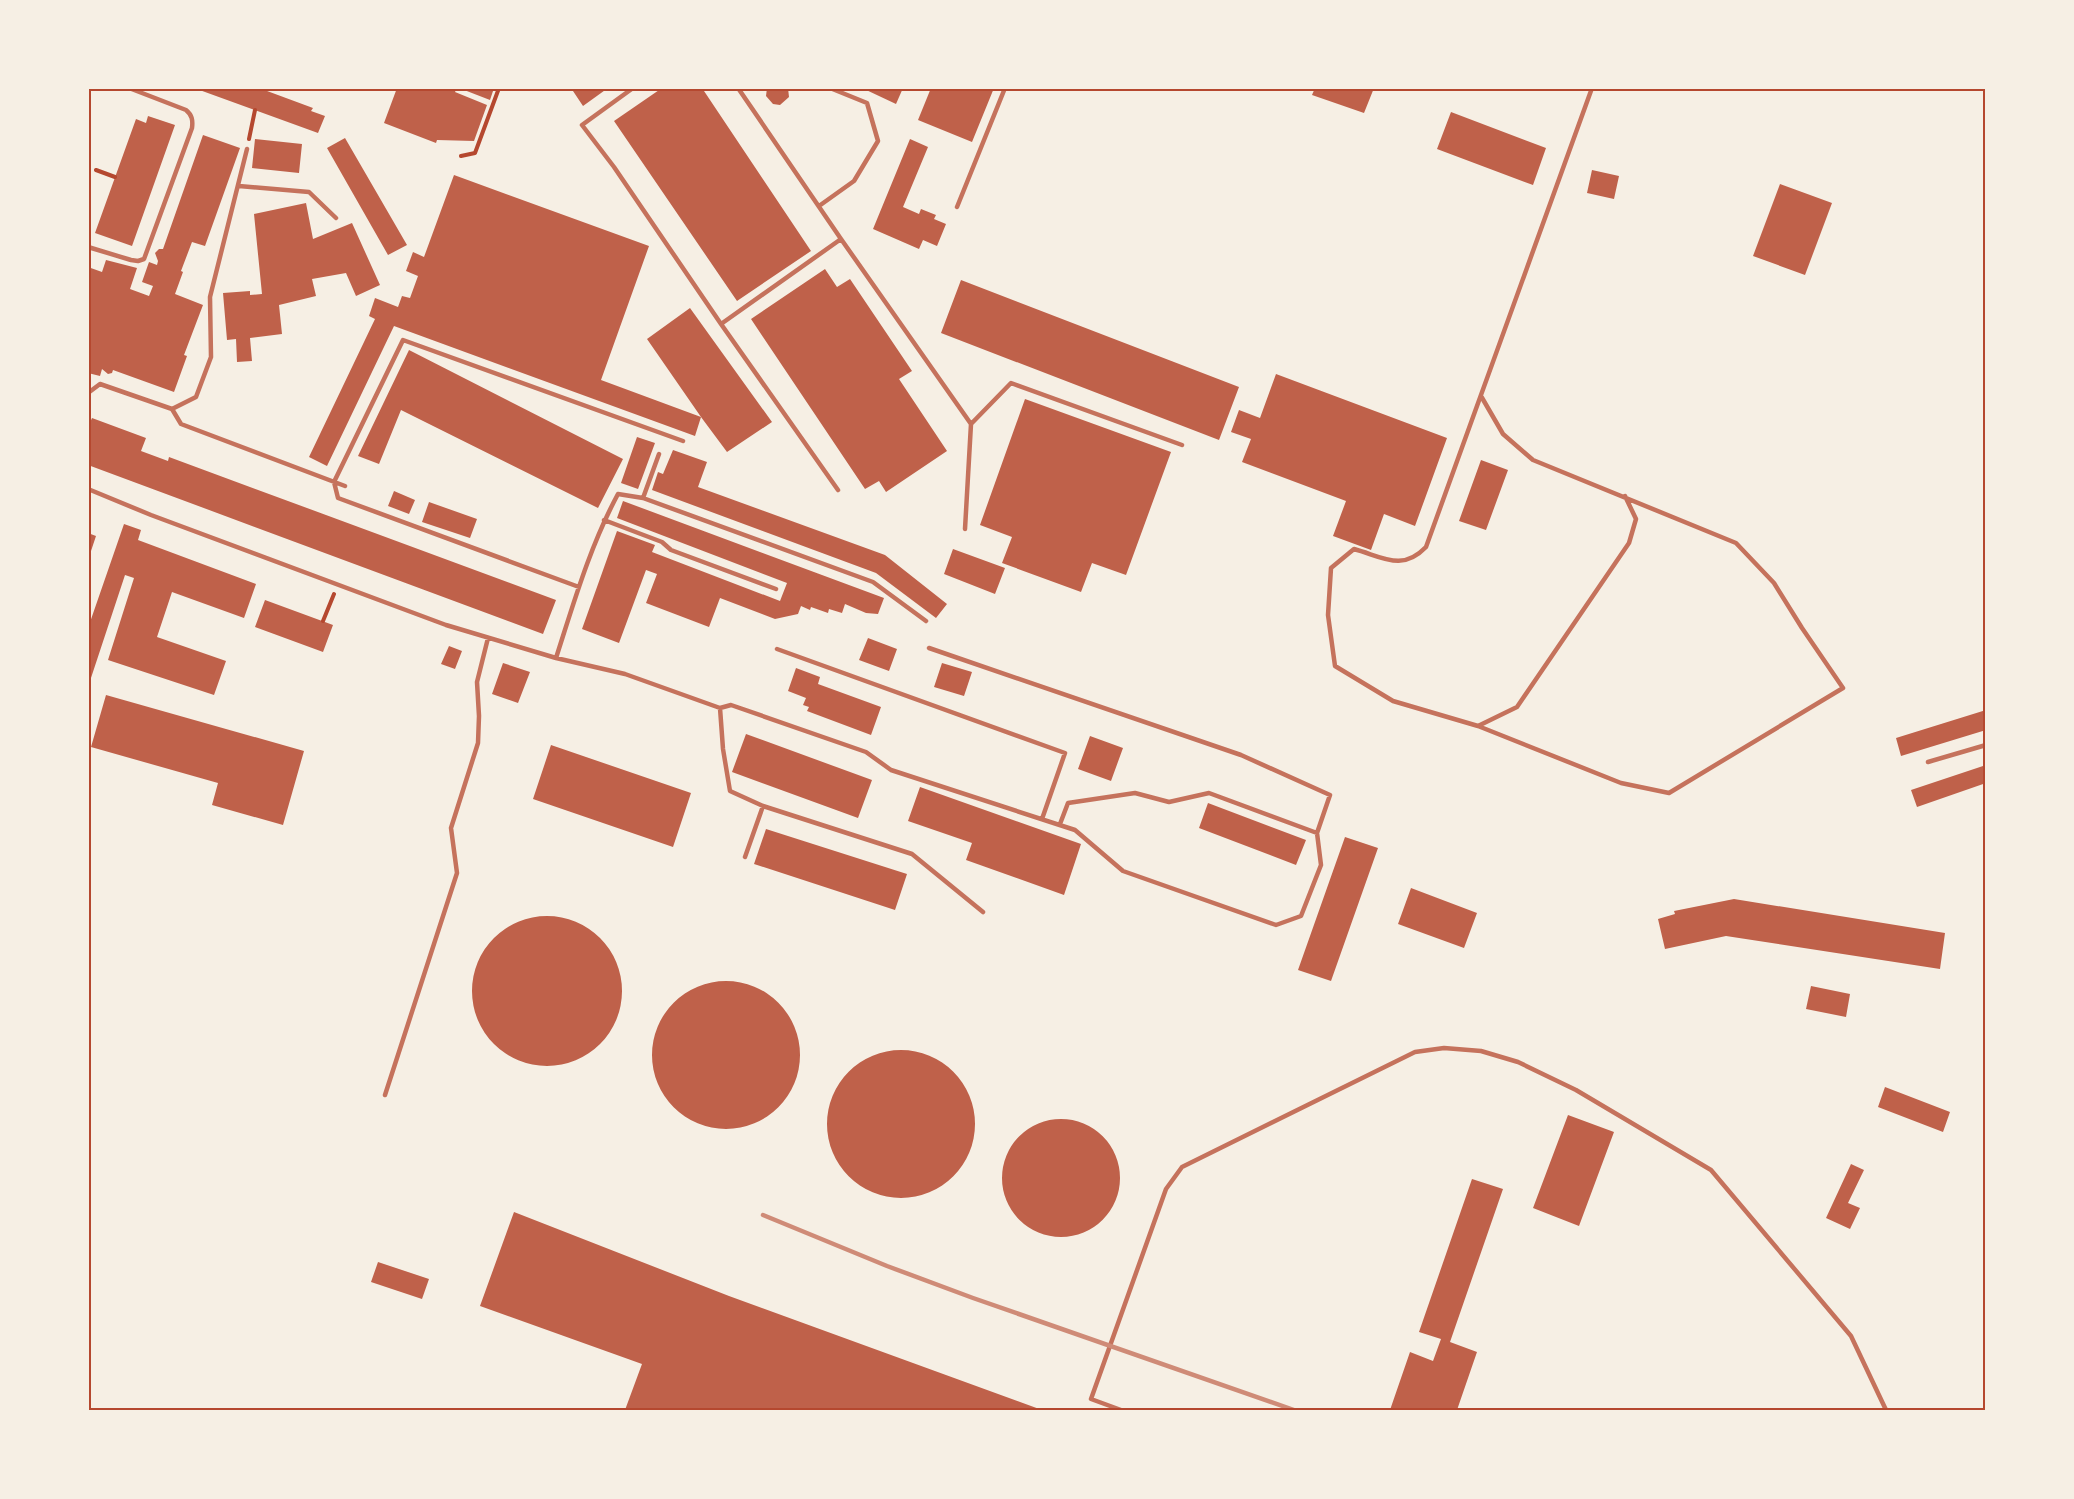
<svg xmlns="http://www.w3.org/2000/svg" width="2074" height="1499" font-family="Lora,serif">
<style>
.building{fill:#bf614a}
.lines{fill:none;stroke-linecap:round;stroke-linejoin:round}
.path{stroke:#b5482f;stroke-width:4}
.service{stroke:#c5725c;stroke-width:4.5}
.rail{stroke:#cf8b77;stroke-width:4.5}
.neatline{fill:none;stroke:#b5482f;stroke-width:2}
</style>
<rect width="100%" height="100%" fill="#f6efe4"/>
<path class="building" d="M194,88H259L313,108L311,111L325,116L318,133Z
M397,88H457L455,92L487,105L474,141L437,140L436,143L384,123Z
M459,88H494L490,100Z
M571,88H608L583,106Z
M662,88H702L811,251L737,301L614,121Z
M767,88H788L789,97L780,105L773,104L766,96Z
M862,88H903L896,104Z
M931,88H994L972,142L918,120Z
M1315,88H1374L1364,113L1312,95Z
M1451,112L1546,148L1533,185L1437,149Z
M148,116L175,125L132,246L95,233L136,119L146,123Z
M203,135L240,148L205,246L192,242L181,271L183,272L175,294L203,305L184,355L187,356L174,392L113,370L112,373L108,374L102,369L100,376L88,373V267L102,272L106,260L137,268L130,289L149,296L153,286L142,282L149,262L157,265L158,261L155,253L159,249H163Z
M345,138L407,245L388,255L327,148Z
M255,139L302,144L299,173L252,168Z
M910,139L928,147L903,207L919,214L921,209L936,215L934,219L946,224L937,246L923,240L919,249L873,229Z
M1592,170L1619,176L1614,199L1587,193Z
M454,175L649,246L601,380L701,417L647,339L690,308L772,422L727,452L701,417L695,436L394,326L327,466L309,457L375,319L369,316L375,298L398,307L402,296L410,298L418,276L406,271L413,252L424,257Z
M1780,184L1832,203L1805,275L1753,256Z
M306,203L313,239L352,223L380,285L356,296L346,273L312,279L316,296L279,305L282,334L250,338L252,361L237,362L236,339L227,340L223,293L250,291V295L262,294L254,214Z
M825,269L837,287L850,279L912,371L899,379L947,451L886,492L879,481L865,489L751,319Z
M961,280L1239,387L1219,440L941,333Z
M409,350L623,459L598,508L401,410L379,464L358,456Z
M1276,374L1447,438L1415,526L1384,514L1371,550L1333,536L1346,501L1242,462L1251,439L1231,432L1239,410L1260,418Z
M1025,399L1171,452L1126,575L1092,563L1081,592L1002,563L1012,537L980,525Z
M92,418L146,438L141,451L168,461L169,457L556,600L543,634L88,465V427Z
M637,437L655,443L638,489L621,483Z
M673,450L707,462L698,487L885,555L947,604L936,618L876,573L652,490L658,472L663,474Z
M1481,460L1508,470L1486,530L1459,521Z
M394,491L415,500L409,514L388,506Z
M623,501L884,598L878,614L866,613L845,604L842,613L829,609L828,613L811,607L810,610L801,606L798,614L775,619L720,598L709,627L646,603L657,574L646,570L619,643L582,629L617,531L655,545L652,552L780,601L787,583L617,518Z
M429,502L477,519L470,538L422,522Z
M124,524L141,530L138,540L256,584L244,618L172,592L157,637L226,661L214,695L108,660L134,578L125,575L88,687V628Z
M88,533L96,536L89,557H88Z
M953,549L1005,568L995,594L944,574Z
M265,600L333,625L323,652L255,627Z
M868,638L897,649L889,671L859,660Z
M449,646L462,651L455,669L441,664Z
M503,663L530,672L518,703L492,694Z
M942,663L972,672L964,696L934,687Z
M796,668L820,677L818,684L881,707L871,735L807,711L809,707L803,705L806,698L788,691Z
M106,695L304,751L283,825L212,805L218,783L91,747Z
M1986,710V730L1901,756L1896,738Z
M746,734L872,780L858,818L732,772Z
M1090,736L1123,748L1111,781L1078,769Z
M551,745L691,793L673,847L533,799Z
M1986,765V783L1917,807L1911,790Z
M920,787L1081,844L1064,895L966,860L972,843L908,821Z
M1208,803L1306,840L1296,865L1199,828Z
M766,829L907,874L895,910L754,864Z
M1345,837L1378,848L1331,981L1298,970Z
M1411,888L1477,913L1464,948L1398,924Z
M1734,899L1945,933L1940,969L1726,936L1665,949L1658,919L1675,914L1674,911Z
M472 991a75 75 0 1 1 150 0a75 75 0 1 1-150 0Z
M652 1055a74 74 0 1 1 148 0a74 74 0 1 1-148 0Z
M1811,986L1850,994L1846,1017L1806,1009Z
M827 1124a74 74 0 1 1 148 0a74 74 0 1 1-148 0Z
M1885,1087L1950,1112L1943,1132L1878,1107Z
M1568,1115L1614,1132L1579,1226L1533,1208Z
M1002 1178a59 59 0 1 1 118 0a59 59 0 1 1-118 0Z
M1851,1164L1864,1170L1848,1203L1860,1208L1850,1229L1826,1218Z
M1472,1179L1503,1189L1450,1342L1477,1352L1457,1410H1390L1410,1352L1433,1361L1441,1339L1419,1332Z
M514,1212L729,1296L1042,1410H625L642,1364L480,1306Z
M378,1262L429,1279L422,1299L371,1282Z"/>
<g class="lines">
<path class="path" d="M249,139L255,110
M461,156L475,153L499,88
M96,170L115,177
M323,621L334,594"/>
<path class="service" d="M633,88L582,125L614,167L721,324L838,490
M738,88L841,239L971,424L965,529
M1592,88L1426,547C1402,572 1383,557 1354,549L1331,568L1328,615L1335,666L1393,701L1478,726L1517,707L1629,543L1636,519L1625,496
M239,186L309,192L336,218
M819,206L854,181L878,141L867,103L830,88
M957,207L1005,88
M88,247L131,260L138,261L144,259L192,128C193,120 192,115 186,110L129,88
M721,324L841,239
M88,393L100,384L172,409L181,424L345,486
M172,409L196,397L211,357L210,297L247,149
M971,424L1011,383L1182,445
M88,489L151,515L446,625L556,658L625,674L720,708L731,705L866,752L891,770L1075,830L1123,871L1276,925L1301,916L1321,865L1317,833L1330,795L1241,755L929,648
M643,498L659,454
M604,520L662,542L671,550L776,589
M579,587L338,498L334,482L403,340L683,441
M777,649L1065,753L1042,819
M556,658C574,602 590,546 618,494L643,498L873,582L926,621
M720,708L723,749L730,791L763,806L912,854L983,912
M1478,726L1621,783L1669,793L1843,688L1802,628L1774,583L1736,543L1533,460L1503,434L1481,396
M1928,762L1986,745
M1060,824L1068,803L1135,793L1169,802L1209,793L1317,833
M745,857L763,806
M385,1095L457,873L451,828L478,743L479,716L477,682L488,638
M1121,1410L1091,1399L1166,1189L1182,1167L1415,1052L1444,1048L1481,1051L1518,1062L1576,1090L1711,1170L1851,1336L1886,1410"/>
<path class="rail" d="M763,1215L887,1266L973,1298L1294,1410"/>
</g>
<rect width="2074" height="1499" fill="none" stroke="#f6efe4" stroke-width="180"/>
<rect x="90" y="90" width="1894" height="1319" class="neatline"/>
</svg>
